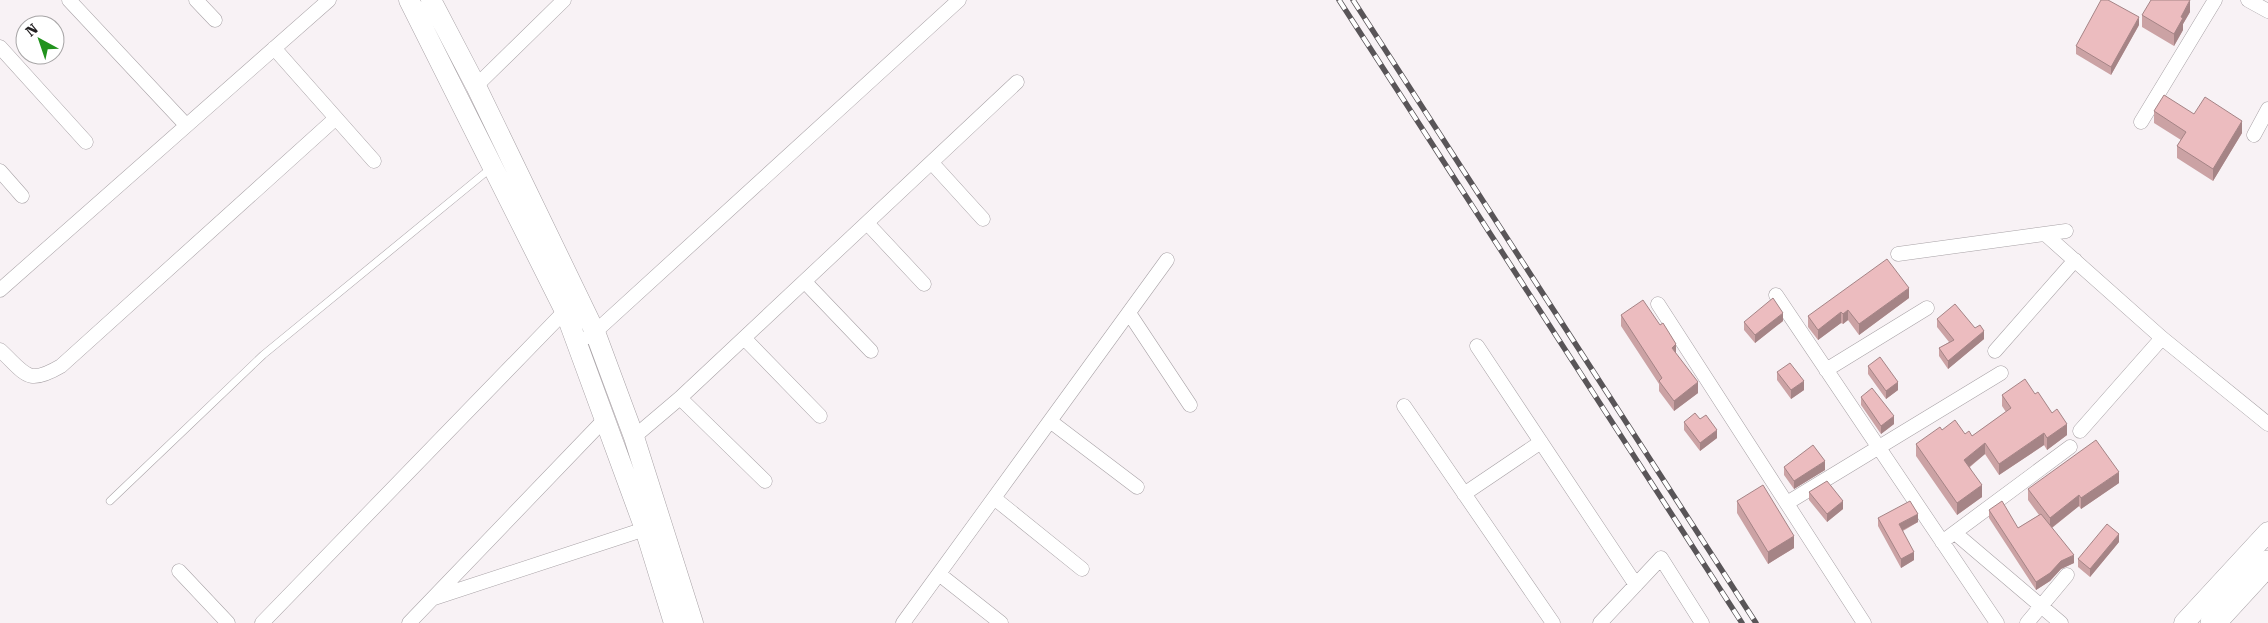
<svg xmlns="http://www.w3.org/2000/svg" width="2268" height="623" font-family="'Roboto Serif',serif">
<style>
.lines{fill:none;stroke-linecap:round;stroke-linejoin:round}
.lane-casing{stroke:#a8a2a6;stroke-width:8}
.street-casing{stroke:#a8a2a6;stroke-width:15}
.secondary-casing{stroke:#a8a2a6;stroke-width:21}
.highway-casing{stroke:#a8a2a6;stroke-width:26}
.lane{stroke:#fff;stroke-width:7}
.street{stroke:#fff;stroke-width:14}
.secondary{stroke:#fff;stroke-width:20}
.highway{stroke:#fff;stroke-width:25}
.rail-casing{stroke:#595558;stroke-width:5.5}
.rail{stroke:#fff;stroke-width:4;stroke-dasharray:11;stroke-linecap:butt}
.wall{fill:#cba2a4}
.shaded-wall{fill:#a58486}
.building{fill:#ecbcbf;stroke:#a58486}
</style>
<rect width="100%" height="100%" fill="#f8f2f5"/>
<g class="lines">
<defs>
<path id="lane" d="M110,501L263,355L491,168"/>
<path id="street" d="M69,0L186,125
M196,0L215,20
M2248,0L2268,11
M0,47L86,142
M274,48L374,161
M476,86L564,0
M2141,122L2215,0
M2254,135L2268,109
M932,163L983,219
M0,171L22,196
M867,223L924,284
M2045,234L2162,338L2268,424
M1898,254L2066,231
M805,282L871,351
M0,290L329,0
M1776,295L1997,623
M1658,304L1864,623
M1129,313L1190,405
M588,337L595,332L959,0
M744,338L820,416
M1477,346L1636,585
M0,350C26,374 27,386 61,366L336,118
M1995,351L2075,260
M1826,370L1927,308
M680,398L765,481
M1404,406L1553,623
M1050,421L1137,487
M2080,431L2162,338
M634,437L680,398L1017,82
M1464,494L1541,442
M994,498L1082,569
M1787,503L2001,373
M1955,533L2061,623
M1942,542L2070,447
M179,571L228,623
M939,574L1001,623
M434,598L645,529
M262,623L565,311L570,307
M409,623L604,420
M903,623L1167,260
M1600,623L1661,558L1702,623
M2027,623L2067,575"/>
<path id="secondary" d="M409,0L565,311L645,529L674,623
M431,0L476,86L595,332L634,437L693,623
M2184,623L2268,532"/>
<path id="highway" d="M2213,623L2268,563"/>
</defs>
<use href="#lane" class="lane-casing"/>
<use href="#street" class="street-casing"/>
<use href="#secondary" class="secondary-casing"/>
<use href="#highway" class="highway-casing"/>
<use href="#lane" class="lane"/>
<use href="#street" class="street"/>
<use href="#secondary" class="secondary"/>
<use href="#highway" class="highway"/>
<defs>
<path id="rail" d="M1339,0L1742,623
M1353,0L1756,623"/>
</defs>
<use href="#rail" class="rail-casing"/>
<use href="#rail" class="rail"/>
</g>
<path class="wall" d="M2190,12L2183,24V30L2174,46L2142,27V15Z
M2139,25L2111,75L2076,54V46Z
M2154,111L2194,114L2242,133L2213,181L2177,158V146L2181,140L2154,123Z
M1909,298L1859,335L1848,320L1843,324L1841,323L1818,340L1808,327V316Z
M1621,315L1676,354L1698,393L1674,411L1659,391V384L1621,326Z
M1937,319L1984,339L1948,369L1939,356V348L1949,342L1937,327Z
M1783,321L1755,343L1744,330V322Z
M1868,366L1898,390L1886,399L1868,374Z
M1777,372L1804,390L1791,399L1777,380Z
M2035,394L2067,435L2047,450L2044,445L1999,475L1985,454L1970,467L1982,497L1957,515L1916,456V444L1942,430L1972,436L2006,412L2002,406V395Z
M1861,397L1894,424L1881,434L1861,405Z
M1684,422L1717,438L1700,451L1684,430Z
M1784,467L1825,470L1794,489L1784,475Z
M2119,483L2081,509L2079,506L2052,528L2074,563L2061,569L2050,581L2036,590L1989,518V510L2018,528L2039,515L2028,500V489Z
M1809,492L1843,509L1827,522L1809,500Z
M1737,501L1794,548L1768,564L1737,513Z
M1878,518L1918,522L1903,531L1914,560L1901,568L1878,526Z
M2119,542L2090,577L2078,567V559Z"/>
<path class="shaded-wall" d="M2190,0V12L2183,24V30L2174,46V34L2181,17Z
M2139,17V25L2111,75V67Z
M2242,121V133L2213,181V169Z
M1909,288V298L1859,335V324Z
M1848,310V320L1843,324V314Z
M1841,312V323L1818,340V330Z
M1783,313V321L1755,343V335Z
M1984,331V339L1948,369V361Z
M1676,344V355L1672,348Z
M1804,381V390L1791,399V390Z
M1698,382V393L1674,411V401Z
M1898,382V390L1886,399V391Z
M1894,416V424L1881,434V426Z
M2067,424V435L2047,450V438Z
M1717,430V438L1700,451V443Z
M2044,433V445L1999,475V464Z
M1985,443V454L1964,471V460Z
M1825,461V470L1794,489V481Z
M2119,472V483L2081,509V498Z
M1982,485V497L1957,515V503Z
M2079,495V506L2050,529V518Z
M1843,501V509L1827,522V514Z
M1918,514V522L1899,532V524Z
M2119,534V542L2090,577V569Z
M1794,536V548L1768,564V552Z
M1914,552V560L1901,568V559Z
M2074,555V563L2061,569L2050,581L2036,590V582L2061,561Z"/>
<path class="building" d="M2101,0H2108L2139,17L2111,67L2076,46Z
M2151,0H2190L2181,17L2183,18L2174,34L2142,15Z
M2164,95L2194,114L2205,97L2242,121L2213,169L2177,146L2186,132L2154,111Z
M1887,259L1909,288L1859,324L1848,310L1843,314L1841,312L1818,330L1808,316Z
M1773,298L1783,313L1755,335L1744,322Z
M1643,300L1660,325L1663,323L1676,344L1672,348L1698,382L1674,401L1659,381L1662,378L1621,315Z
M1955,304L1975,328L1980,325L1984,331L1948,361L1939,348L1954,340L1937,319Z
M1880,357L1898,382L1886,391L1868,366Z
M1790,363L1804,381L1791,390L1777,372Z
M2025,379L2035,394L2038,392L2052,413L2057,409L2067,424L2047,438L2044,433L1999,464L1985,443L1964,460L1982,485L1957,503L1916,444L1940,427L1942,430L1955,420L1965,434L1969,431L1972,436L2011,408L2002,395Z
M1872,388L1894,416L1881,426L1861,397Z
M1695,413L1700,419L1706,415L1717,430L1700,443L1684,422Z
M2096,440L2119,472L2081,498L2079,495L2050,518L2028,489Z
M1813,445L1825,461L1794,481L1784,467Z
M1827,481L1843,501L1827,514L1809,492Z
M1763,485L1794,536L1768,552L1737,501Z
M1910,501L1918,514L1899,524L1914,552L1901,559L1878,518Z
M2002,501L2018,528L2041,514L2074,555L2061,561L2050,573L2036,582L1989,510Z
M2107,524L2119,534L2090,569L2078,559Z"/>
<g transform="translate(40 40) rotate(320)"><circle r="24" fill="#ffffff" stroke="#a7a5a6"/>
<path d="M0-4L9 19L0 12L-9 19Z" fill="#21921d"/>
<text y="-8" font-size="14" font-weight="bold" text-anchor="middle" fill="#221f21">N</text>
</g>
</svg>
